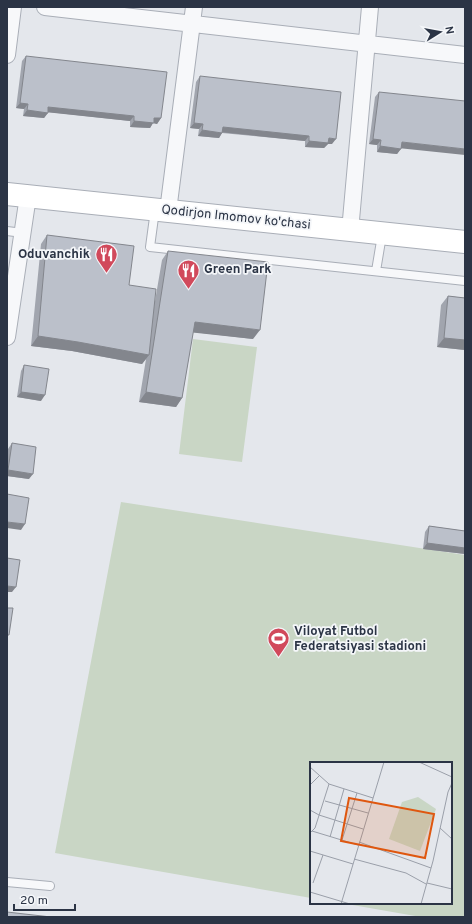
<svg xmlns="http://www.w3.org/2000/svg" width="472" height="924" font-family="Overpass,sans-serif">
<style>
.grass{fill:#c9d6c5}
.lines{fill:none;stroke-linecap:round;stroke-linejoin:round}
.lane-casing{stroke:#a9aeb7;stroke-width:10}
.street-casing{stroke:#a9aeb7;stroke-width:18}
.secondary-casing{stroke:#a9aeb7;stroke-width:24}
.lane{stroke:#f7f8fa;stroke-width:8}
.street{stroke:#f7f8fa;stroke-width:16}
.secondary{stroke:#fff;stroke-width:22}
.wall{fill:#a1a5ae}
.shaded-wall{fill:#83868d}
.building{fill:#bbc0ca;stroke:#83868d}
.labels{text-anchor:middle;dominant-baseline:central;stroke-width:3.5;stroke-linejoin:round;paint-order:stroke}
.street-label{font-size:13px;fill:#2b3445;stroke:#f4f6f9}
.poi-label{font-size:13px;font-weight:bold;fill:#2b3445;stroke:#f4f6f9;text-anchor:start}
.inset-road{fill:none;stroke:#9a9fa9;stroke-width:1}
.view{fill:#df570f;fill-opacity:0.15;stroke:#df570f;stroke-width:2}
.inset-edge{fill:none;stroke:#2b3445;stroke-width:2}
</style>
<rect width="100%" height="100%" fill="#e4e7ec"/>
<path class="grass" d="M193,339L257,347L242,462L179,454Z
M121,502L465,555V917H421L341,903H451V763H311V898L55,853Z"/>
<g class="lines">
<defs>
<path id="lane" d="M155,210L150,247L465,281
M7,231L23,233
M376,271L382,235
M7,882L50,886"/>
<path id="street" d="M45,7L465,55
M7,55L13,7
M168,211L194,7
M350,231L370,7
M7,337L28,196"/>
<path id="secondary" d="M7,194L465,242"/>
</defs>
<use href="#lane" class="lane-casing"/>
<use href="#street" class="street-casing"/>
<use href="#secondary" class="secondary-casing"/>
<use href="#lane" class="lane"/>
<use href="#street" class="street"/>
<use href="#secondary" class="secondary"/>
</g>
<path class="wall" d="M26,56L161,118L157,124L153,123L150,128L130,127V121L48,112L44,118L23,116L24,109L16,108L22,61Z
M200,76L332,144H328L324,148L305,147V141L222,133L219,138L198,136L199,129L190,128L196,82Z
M379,92L401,148L397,154L377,152V145L369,144L375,97Z
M47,235L129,285L155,301L162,260L168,251L253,339L193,332L182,398L176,407L139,402L146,359L142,364L72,351L31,346L41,244Z
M448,296L465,298V350L437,347L441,305Z
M24,365L41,401L17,397L21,371Z
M12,443L29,479L7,476V457L8,449Z
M429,526L465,531V554L423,549L425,532Z"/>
<path class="shaded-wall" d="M20,103L28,104L24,109L16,108Z
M48,107L134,116L130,121L45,112Z
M27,110L48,113L44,118L23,116Z
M154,118H161L157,124L153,123L150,128L130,127L134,121Z
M194,123L203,124L199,129L190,128Z
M223,127L309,136L305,141L219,132Z
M202,130L222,133L219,138L198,136Z
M329,138L336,139L332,144H328L324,148L305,147L309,141Z
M373,139L381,140L377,145L369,144Z
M402,142L465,149V155L398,148Z
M380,146L401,149L397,154L377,152Z
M195,322L260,330L253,339L188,332Z
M38,336L78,342L149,355L142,364L72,351L31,346Z
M444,338L465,340V350L437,347Z
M21,392L45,395L41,401L17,397Z
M146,392L182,398L176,407L139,402Z
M8,470L33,474L29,479L7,476V472Z
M7,522L25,524L21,530L7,528Z
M427,543L465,548V554L423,549Z
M7,586L16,587L12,592H7Z"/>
<path class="building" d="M26,56L167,72L161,118H154V123L134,121V116L48,107V113L27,110L28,104L20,103Z
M200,76L341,92L336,139L329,138L328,143L309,141V136L223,127L222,133L202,130L203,124L194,123Z
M379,92L465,101V149L402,142L401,149L380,146L381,140L373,139Z
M47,235L134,246L129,285L156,289L149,355L78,342L38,336Z
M168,251L268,262L260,330L195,322L182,398L146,392Z
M448,296L465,298V340L444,338Z
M24,365L49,369L45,395L21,392Z
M12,443L36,447L33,474L8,470Z
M7,494L29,498L25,524L7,522Z
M429,526L465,531V548L427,543Z
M7,558L20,560L16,587L7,586Z
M7,608H13L9,635H7Z
M7,912L51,917H7Z"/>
<defs>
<symbol id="restaurant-pin" viewBox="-11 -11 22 30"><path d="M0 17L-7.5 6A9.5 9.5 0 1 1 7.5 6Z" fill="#d1495b" stroke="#f4f6f9"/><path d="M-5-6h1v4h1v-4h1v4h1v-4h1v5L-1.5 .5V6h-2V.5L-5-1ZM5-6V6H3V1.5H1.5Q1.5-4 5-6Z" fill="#fff"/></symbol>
<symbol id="stadium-pin" viewBox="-11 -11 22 30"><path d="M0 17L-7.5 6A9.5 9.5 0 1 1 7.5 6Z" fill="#d1495b" stroke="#f4f6f9"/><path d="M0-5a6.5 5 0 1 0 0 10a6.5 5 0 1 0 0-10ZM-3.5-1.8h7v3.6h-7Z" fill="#fff"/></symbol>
</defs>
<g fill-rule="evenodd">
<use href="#restaurant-pin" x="94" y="242" width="25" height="34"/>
<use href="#restaurant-pin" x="176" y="258" width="25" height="34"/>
<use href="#stadium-pin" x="266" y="626" width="25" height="34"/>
</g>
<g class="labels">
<g class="street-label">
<text transform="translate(236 218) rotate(6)">Qodirjon Imomov ko'chasi</text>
</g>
<g class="poi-label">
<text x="90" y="255" text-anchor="end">Oduvanchik</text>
<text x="204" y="270">Green Park</text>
<text x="294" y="632">Viloyat Futbol<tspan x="294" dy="15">Federatsiyasi stadioni</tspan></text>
</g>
</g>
<g transform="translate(310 762)">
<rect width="142" height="142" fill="#e4e7ec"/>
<path d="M108,35L126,47L110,89L79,77L92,40Z" fill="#c9d6c5"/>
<path class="inset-road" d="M109,0L142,15M0,5L19,22L63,36M0,23L9,14M15,39L58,51M0,48L9,53L53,67M130,66L142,77M2,69L48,83M0,71L5,66L19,22M20,75L34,27M32,78L47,31M49,80L121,106M0,89L43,102M44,97L96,111L116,122M3,121L13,93M117,121L142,127M0,130L40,142M31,142L74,0M111,142L123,99L138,30L142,21"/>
<path class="view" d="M39,36L124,52L115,96L31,79Z"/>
<rect width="142" height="142" class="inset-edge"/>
</g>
<rect width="472" height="924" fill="none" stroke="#2b3445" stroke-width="16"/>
<g transform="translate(440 32) rotate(79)" stroke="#f4f6f9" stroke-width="3" paint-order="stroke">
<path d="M0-3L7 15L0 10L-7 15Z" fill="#2b3445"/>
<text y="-6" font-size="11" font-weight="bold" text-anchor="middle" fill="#2b3445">N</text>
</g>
<path d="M14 904v6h61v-6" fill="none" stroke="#2b3445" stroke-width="2"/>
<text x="20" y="904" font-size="12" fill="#2b3445" stroke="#f4f6f9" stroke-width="3" paint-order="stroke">20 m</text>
</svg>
